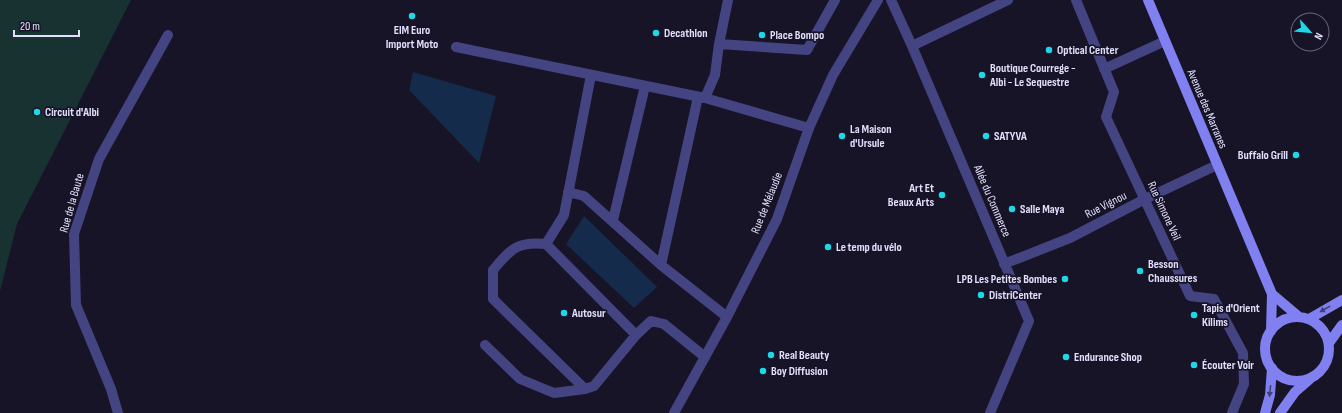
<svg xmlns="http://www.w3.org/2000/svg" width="1342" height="413" font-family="'Sofia Sans Condensed',sans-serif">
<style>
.green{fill:#173230}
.water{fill:#152b4b}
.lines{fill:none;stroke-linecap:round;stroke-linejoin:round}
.lane{stroke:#454482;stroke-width:10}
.street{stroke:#454482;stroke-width:10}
.secondary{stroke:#8080f1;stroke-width:10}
.oneway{fill:#413f78}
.poi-dot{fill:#1fd8e7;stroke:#171428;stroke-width:1.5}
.labels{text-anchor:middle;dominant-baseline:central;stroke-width:3.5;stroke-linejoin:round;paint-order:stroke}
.poi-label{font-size:12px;font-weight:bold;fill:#e1dffb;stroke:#171428;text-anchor:start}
.street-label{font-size:12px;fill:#e1dffb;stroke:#171428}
</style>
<rect width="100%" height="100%" fill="#171428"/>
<path class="green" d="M0,0H131L17,224L0,291Z"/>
<path class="water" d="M413,72L496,96L479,163L409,90Z
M584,216L657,287L634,308L566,244Z"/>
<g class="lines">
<path class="lane" d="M891,0L912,46L1029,321L990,413
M1076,0L1114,92L1106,117L1190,296L1214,299L1243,353L1244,384L1232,413
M719,44L728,0
M912,46L1008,0
M456,47L705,98L809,128
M1104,69L1165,41
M705,98L715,75L719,44L807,50L835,0
M568,192L584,196L661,265L727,317
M613,220L645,86
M546,244L564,215L591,75
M1004,264L1070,238L1145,199L1217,165
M661,265L698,97
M636,335L546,244C517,241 511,249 493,270V299L585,389L594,386L636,335L651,321L664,324L705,357
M485,345L520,379L554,393L585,389"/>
<path class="street" d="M118,413L111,389L76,305L74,234L99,159L168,35
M674,413L727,317L777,219L809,128L833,75L878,0"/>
<path class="secondary" d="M1148,0L1272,294L1298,316
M1265 349a32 32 0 1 1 64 0a32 32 0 1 1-64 0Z
M1309,319L1342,300
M1271,331L1272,294
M1329,343L1342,325
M1265,413L1270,395L1272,368
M1280,413L1295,392L1310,379"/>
</g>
<defs><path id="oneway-solid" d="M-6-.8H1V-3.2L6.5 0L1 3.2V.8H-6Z"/></defs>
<g class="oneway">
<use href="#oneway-solid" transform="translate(1325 309) rotate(151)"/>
<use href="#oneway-solid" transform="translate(1270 391) rotate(96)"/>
</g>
<g class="poi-dot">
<circle cx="412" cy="16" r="4"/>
<circle cx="656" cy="33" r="4"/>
<circle cx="762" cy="35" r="4"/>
<circle cx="1049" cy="50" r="4"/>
<circle cx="982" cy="75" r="4"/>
<circle cx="37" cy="112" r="4"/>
<circle cx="842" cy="136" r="4"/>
<circle cx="986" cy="136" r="4"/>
<circle cx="1296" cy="155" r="4"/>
<circle cx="942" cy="195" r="4"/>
<circle cx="1012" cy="209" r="4"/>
<circle cx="828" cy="247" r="4"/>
<circle cx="1140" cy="271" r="4"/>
<circle cx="1065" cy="279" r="4"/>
<circle cx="981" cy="295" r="4"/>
<circle cx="564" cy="313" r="4"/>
<circle cx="1194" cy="315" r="4"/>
<circle cx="771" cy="355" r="4"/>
<circle cx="1066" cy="357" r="4"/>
<circle cx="1194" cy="365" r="4"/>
<circle cx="763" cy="371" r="4"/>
</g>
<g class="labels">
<g class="poi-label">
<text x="412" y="30" text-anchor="middle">EIM Euro<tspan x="412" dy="14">Import Moto</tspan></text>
<text x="664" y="33">Decathlon</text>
<text x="770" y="35">Place Bompo</text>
<text x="1057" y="50">Optical Center</text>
<text x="990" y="68">Boutique Courrege -<tspan x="990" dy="14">Albi - Le Sequestre</tspan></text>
<text x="45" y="112">Circuit d'Albi</text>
<text x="850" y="129">La Maison<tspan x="850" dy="14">d'Ursule</tspan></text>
<text x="994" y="136">SATYVA</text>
<text x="1288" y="155" text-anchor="end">Buffalo Grill</text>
<text x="934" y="188" text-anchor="end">Art Et<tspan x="934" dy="14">Beaux Arts</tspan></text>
<text x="1020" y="209">Salle Maya</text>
<text x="836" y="247">Le temp du vélo</text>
<text x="1148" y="264">Besson<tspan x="1148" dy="14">Chaussures</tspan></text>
<text x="1057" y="279" text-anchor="end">LPB Les Petites Bombes</text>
<text x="989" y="295">DistriCenter</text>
<text x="1202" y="308">Tapis d'Orient<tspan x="1202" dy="14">Kilims</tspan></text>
<text x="572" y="313">Autosur</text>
<text x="779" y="355">Real Beauty</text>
<text x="1074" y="357">Endurance Shop</text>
<text x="1202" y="365">Écouter Voir</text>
<text x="771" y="371">Boy Diffusion</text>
</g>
<g class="street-label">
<text transform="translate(1207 109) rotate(67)">Avenue des Marranes</text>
<text transform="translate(992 201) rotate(67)">Allée du Commerce</text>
<text transform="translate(72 203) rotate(-74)">Rue de la Baute</text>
<text transform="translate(767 203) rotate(-68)">Rue de Mélaudie</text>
<text transform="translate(1106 205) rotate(-27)">Rue Vignou</text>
<text transform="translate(1164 211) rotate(65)">Rue Simone Veil</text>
</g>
</g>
<g transform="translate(1310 32) rotate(117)"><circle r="19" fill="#171428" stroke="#68657c"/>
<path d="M0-3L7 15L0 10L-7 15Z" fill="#1fd8e7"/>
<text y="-6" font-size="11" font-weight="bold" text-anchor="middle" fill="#e1dffb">N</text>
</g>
<path d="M14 30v6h65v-6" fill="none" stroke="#e1dffb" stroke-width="2"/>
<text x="20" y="30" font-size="12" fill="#e1dffb" stroke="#171428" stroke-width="3" paint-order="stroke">20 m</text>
</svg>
